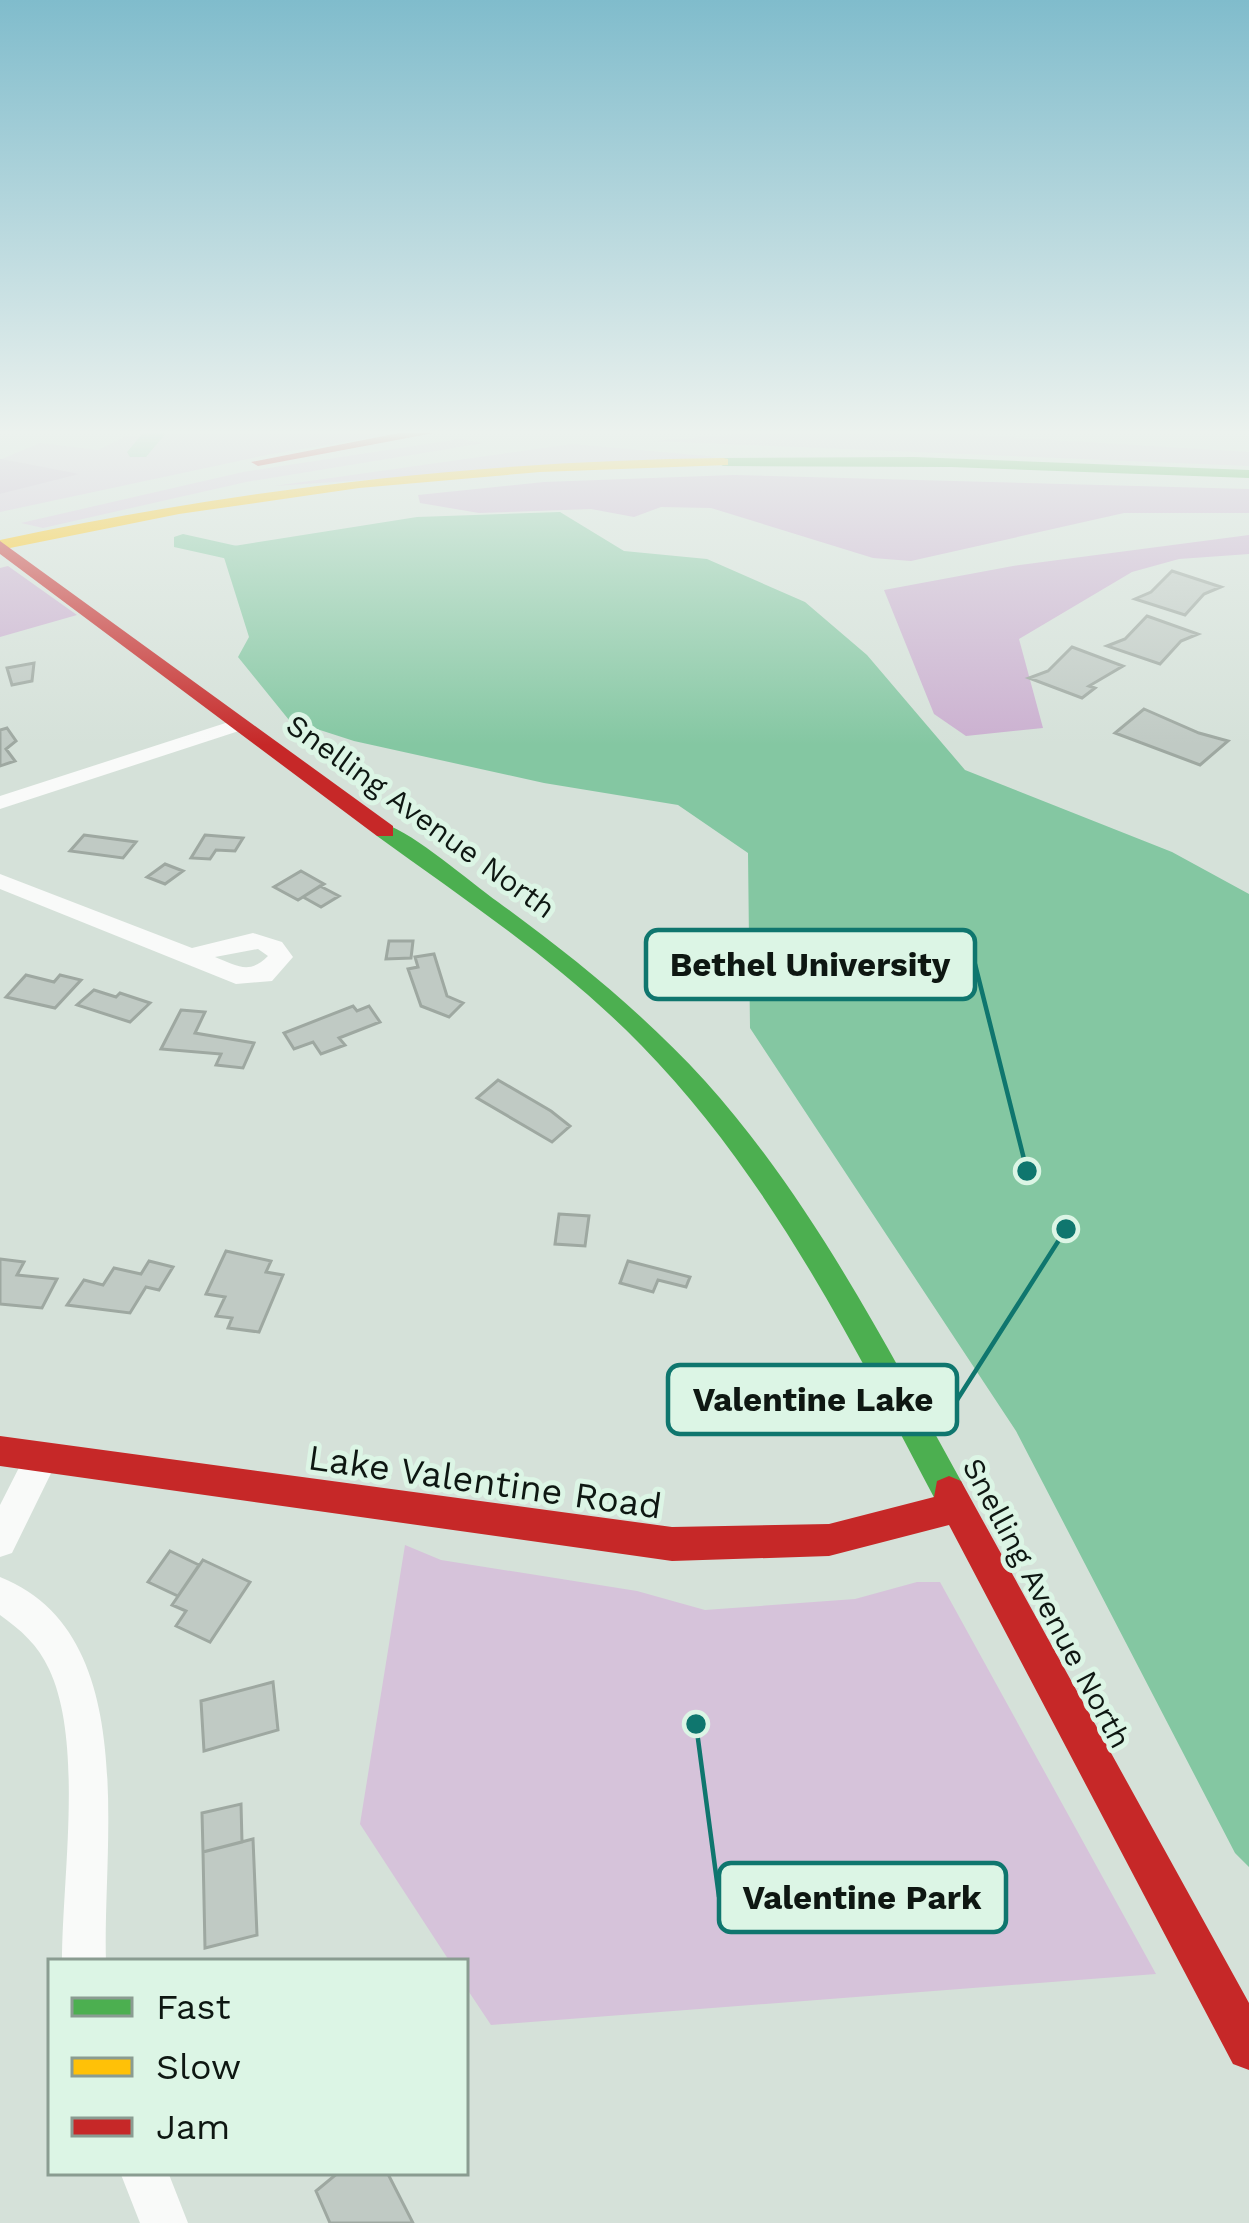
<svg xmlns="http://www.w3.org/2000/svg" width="1249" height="2223" font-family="'Work Sans',sans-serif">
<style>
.green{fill:#d6c3da}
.forest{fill:#cbb0d0}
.water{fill:#84c7a2}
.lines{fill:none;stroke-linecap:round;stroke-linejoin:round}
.river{fill:#84c7a2;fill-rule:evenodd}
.building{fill:#c0cac4;stroke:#9ea8a1;stroke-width:3}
.street{fill:#f9faf9;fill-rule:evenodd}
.fast{fill:#4caf50;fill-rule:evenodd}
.slow{fill:#ffc107;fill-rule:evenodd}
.jam{fill:#c62828;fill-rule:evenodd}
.labels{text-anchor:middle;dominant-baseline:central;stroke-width:10;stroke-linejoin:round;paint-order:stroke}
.street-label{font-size:30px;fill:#0e1712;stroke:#dcf5e5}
.near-street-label{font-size:36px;fill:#0e1712;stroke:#dcf5e5}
.leader{fill:none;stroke:#0f766e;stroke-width:4.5}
.callout-dot{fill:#0f766e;stroke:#dcf5e5;stroke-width:4.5}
.callout{fill:#dcf5e5;stroke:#0f766e;stroke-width:4.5}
.callout-label{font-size:33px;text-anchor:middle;font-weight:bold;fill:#0e1712}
</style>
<rect width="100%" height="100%" fill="#d5e1d9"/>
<path class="green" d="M166,433H400L266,455L0,512V494L75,474L2,459L40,443L98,450L125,437Z
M754,433L957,434L1249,452V466L653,441Z
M460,439L484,443L246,482L43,528L21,523L243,472Z
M572,444L718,457L274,486Z
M405,1545L441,1560L637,1591L705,1610L855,1599L917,1582H940L1156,1974L491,2025L465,1986V1962H450L360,1824Z"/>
<path class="forest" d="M0,459H2L79,474L0,494Z
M734,475L1249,489V513H1124L911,561L873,558L711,508L661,507L634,517L591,509L479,513L420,503L418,495L544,482Z
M1249,535V554L1179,559L1132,572L1019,639L1043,728L966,736L934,714L884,590L1013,566Z
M8,566L77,615L0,637V568Z"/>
<path class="water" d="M560,512L624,551L707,559L805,602L867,655L965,770L1172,852L1249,894V1867L1235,1853L1016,1431L750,1028L748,853L678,805L544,783L354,741L289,720L238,657L249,637L221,548L417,517Z"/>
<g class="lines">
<path class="river" d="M143,433H166L146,457H130L127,452Z
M183,534L287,557L291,562L278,570L174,547V537Z"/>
</g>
<path class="building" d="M1172,571L1221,587L1204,594L1185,615L1135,599L1151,592Z
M1147,616L1198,634L1181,641L1160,664L1107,646L1125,639Z
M1072,647L1123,666L1089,686L1095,688L1082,698L1029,678L1048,671Z
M34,663L32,681L12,685L7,668Z
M1144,709L1199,733L1228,741L1200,765L1115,733Z
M7,728L16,741L6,749L15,761L0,766V730Z
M84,835L136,842L123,858L70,851Z
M205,835L243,838L235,851L216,850L210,859L191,858Z
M165,864L183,871L165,884L147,877Z
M301,871L324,884L298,900L274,887Z
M320,886L339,896L321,907L303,897Z
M389,941H413L411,958L386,959Z
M434,954L447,996L463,1003L449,1017L421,1006L408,969L418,967L415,957Z
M26,975L54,982L60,975L81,980L55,1008L6,997Z
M94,990L116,997L120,993L150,1003L130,1022L77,1005Z
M353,1006L357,1011L369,1006L380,1022L339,1038L345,1045L321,1054L313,1042L294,1049L284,1033Z
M181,1010L205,1012L195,1033L254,1043L243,1068L216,1065L221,1054L161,1049Z
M498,1080L551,1111L570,1126L552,1142L477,1098Z
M559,1214L589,1216L585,1246L555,1244Z
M226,1251L271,1261L266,1272L283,1275L259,1332L228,1328L232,1318L216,1316L225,1297L206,1294Z
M0,1259L24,1262L17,1275L57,1279L42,1308L0,1304Z
M149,1261L173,1267L159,1290L146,1287L130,1313L67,1305L84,1280L103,1285L114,1268L141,1274Z
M628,1261L690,1277L686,1287L658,1280L653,1292L620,1283Z
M170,1551L199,1565L178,1596L148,1582Z
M203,1560L250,1582L210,1642L176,1626L186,1611L172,1605Z
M273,1682L278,1730L204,1751L201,1701Z
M241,1804L242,1842L203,1852L202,1813Z
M253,1839L257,1935L205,1948L203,1852Z
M339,2172H387L413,2223H330L316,2191Z"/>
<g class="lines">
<path class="street" d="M241,718L251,724L248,728L0,809V796Z
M0,874L192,948L253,933L282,942L293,957L272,981L236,984L0,889ZM258,949L268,956C249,975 238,966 215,957Z
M42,1442L54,1446L59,1457L12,1553L0,1557V1505L30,1446Z
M0,1577C142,1633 102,1841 106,1962H62C62,1879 84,1743 49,1669C38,1645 21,1630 0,1615Z
M120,2172H168L188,2223H140Z"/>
<path class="fast" d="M914,457L1249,470V478L951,467L723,466L716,462L723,458Z
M385,824C415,834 470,882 498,902C572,956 643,1013 705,1081C811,1199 885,1343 961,1481L966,1492L961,1503L949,1508L937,1503C852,1342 770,1177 641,1045C563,965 468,902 377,836V826Z"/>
<path class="slow" d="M723,458L728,459V465L540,472L359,488L179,514L0,550V540C239,489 478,461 723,458Z"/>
<path class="jam" d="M399,433H434L258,466L251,462Z
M0,541L393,826V836H377L0,554Z
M0,1436L672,1527L829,1524L934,1497L937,1481L949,1476L961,1481L1249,2003V2070L1233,2064L949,1525L829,1556L672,1561L0,1466Z"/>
</g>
<linearGradient id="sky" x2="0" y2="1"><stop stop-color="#80bccc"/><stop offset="0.58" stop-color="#ecf2ee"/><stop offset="1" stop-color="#ecf2ee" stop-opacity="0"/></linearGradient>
<rect width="1249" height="745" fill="url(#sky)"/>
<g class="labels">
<g class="street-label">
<text transform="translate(421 816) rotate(36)">Snelling Avenue North</text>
<text transform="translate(1047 1603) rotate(62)">Snelling Avenue North</text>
</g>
<g class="near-street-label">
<text transform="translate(485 1482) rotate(8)">Lake Valentine Road</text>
</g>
</g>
<path class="leader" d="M1027 1171L975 964M1066 1229L957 1400M696 1724L719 1897"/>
<g class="callout-dot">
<circle cx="1027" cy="1171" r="12"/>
<circle cx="1066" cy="1229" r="12"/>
<circle cx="696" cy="1724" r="12"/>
</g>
<g class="callout">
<rect x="646" y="930" width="329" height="69" rx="12"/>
<rect x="668" y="1365" width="289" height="69" rx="12"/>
<rect x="719" y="1863" width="287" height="69" rx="12"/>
</g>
<g class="callout-label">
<text x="810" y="976">Bethel University</text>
<text x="813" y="1411">Valentine Lake</text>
<text x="862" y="1909">Valentine Park</text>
</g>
<rect x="48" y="1959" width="420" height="216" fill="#dcf5e5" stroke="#8a9c91" stroke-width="3"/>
<rect x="72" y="1998" width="60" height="18" fill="#4caf50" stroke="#8a9c91" stroke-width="3"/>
<text x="156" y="2019" font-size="36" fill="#0e1712">Fast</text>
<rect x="72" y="2058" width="60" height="18" fill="#ffc107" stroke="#8a9c91" stroke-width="3"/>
<text x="156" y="2079" font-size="36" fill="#0e1712">Slow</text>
<rect x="72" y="2118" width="60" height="18" fill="#c62828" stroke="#8a9c91" stroke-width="3"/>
<text x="156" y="2139" font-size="36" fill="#0e1712">Jam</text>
</svg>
